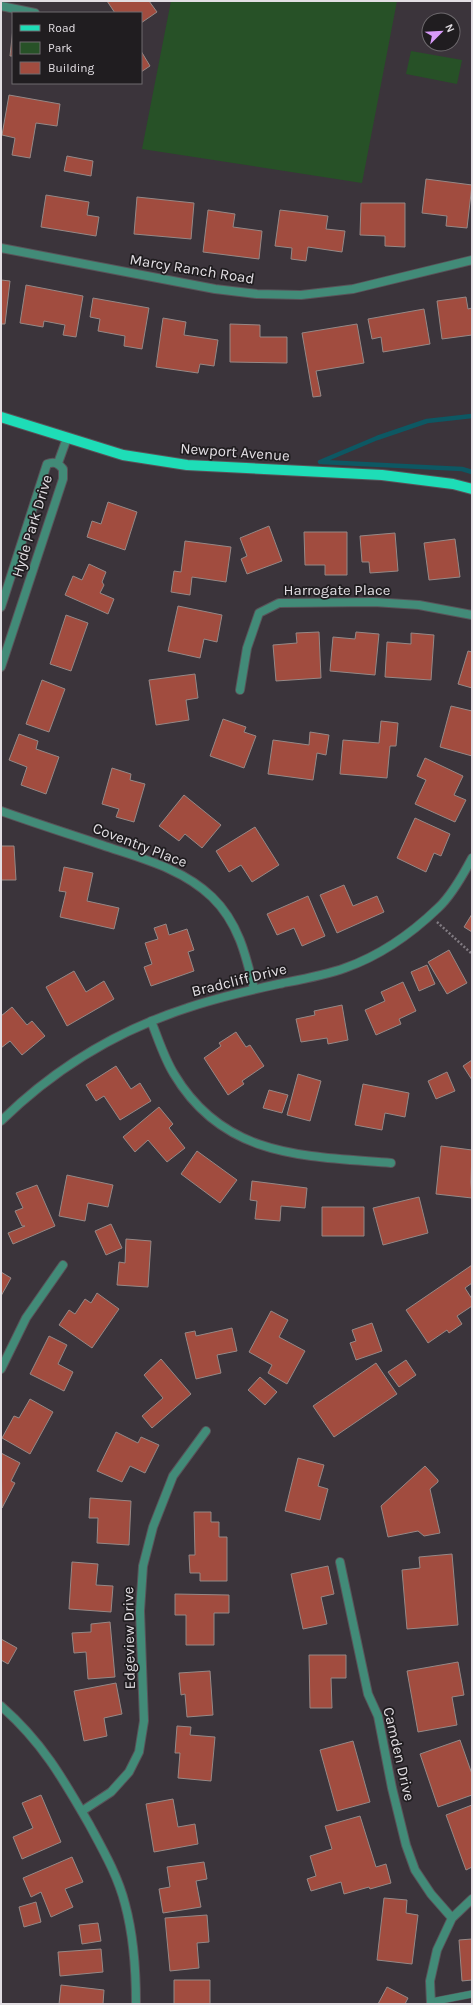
<svg xmlns="http://www.w3.org/2000/svg" width="473" height="2005" font-family="Karla,sans-serif">
<style>
.green{fill:#275127}
.lines{fill:none;stroke-linecap:round;stroke-linejoin:round}
.stream{stroke:#0d5863;stroke-width:4.5}
.building{fill:#a14c3f;stroke:#958886}
.service-casing{stroke:#595359;stroke-width:8}
.minor-casing{stroke:#595359;stroke-width:10}
.tertiary-casing{stroke:#595359;stroke-width:10}
.primary-casing{stroke:#595359;stroke-width:12}
.path{stroke:#817b82;stroke-width:2.5;stroke-dasharray:2 2;stroke-linecap:butt}
.service{stroke:#428b78;stroke-width:7}
.minor{stroke:#428b78;stroke-width:8}
.tertiary{stroke:#428b78;stroke-width:8}
.primary{stroke:#1eddb7;stroke-width:10}
.labels{text-anchor:middle;dominant-baseline:central;stroke-width:3.5;stroke-linejoin:round;paint-order:stroke}
.street-label{font-size:15px;fill:#e2dee3;stroke:#201d20}
</style>
<rect width="100%" height="100%" fill="#3b343b"/>
<path class="green" d="M171,1H397L362,183L142,149Z
M411,51L462,60L457,84L406,74Z"/>
<g class="lines">
<path class="stream" d="M320,462L377,438L427,421L472,416
M322,462L462,469L472,472"/>
</g>
<path class="building" d="M107,1H149L157,12L141,23V13H115Z
M13,28V56H10Z
M141,51L150,66L141,72Z
M9,95L60,104L57,126L36,123L30,158L12,155L15,138L2,135Z
M67,156L93,161L91,176L64,171Z
M426,179L472,185L467,228L446,226L447,216L422,213Z
M46,195L89,202L87,215L99,217L96,236L41,227Z
M137,197L194,203L191,239L134,234Z
M361,203H405V247L385,246V236L360,235Z
M208,210L235,214L233,227L262,231L259,259L203,252Z
M280,210L328,216L326,229L345,231L342,252L308,247L306,261L291,259L292,248L275,246Z
M1,280L10,281L5,324H1Z
M26,285L83,296L76,337L63,335L65,325L44,321L43,327L20,323Z
M466,297L468,309L472,308V335L442,339L437,301Z
M93,298L149,308L142,349L124,346L125,336L98,331L100,319L90,317Z
M424,309L430,344L383,352L381,337L372,339L368,319Z
M163,318L186,322L184,335L218,340L214,366L200,364L198,373L156,367Z
M230,324L260,325V337H287V363L230,362Z
M357,324L364,363L316,371L321,396L313,397L302,333Z
M108,502L137,512L125,550L87,537L92,521L101,524Z
M269,526L282,561L247,574L241,559L247,556L240,538Z
M304,532H347V575H325V565H305Z
M395,533L398,571L370,573L369,562H362L360,536Z
M455,539L460,577L429,580L424,543Z
M185,541L231,547L226,582L192,577L190,595L171,592L174,571L181,572Z
M89,564L106,572L102,582L104,585L100,593L114,599L108,614L65,595L73,576L82,580Z
M178,606L222,615L217,642L204,639L200,658L168,651Z
M66,615L88,623L71,671L50,664Z
M319,632L321,678L276,681L273,645L297,643L296,633Z
M356,632L379,634L375,675L330,671L333,637L355,639Z
M411,633L434,635L431,680L385,677L387,642L411,644Z
M468,651L472,652V688L458,684Z
M195,674L198,698L186,700L189,720L156,725L149,680Z
M42,680L65,689L49,732L26,724Z
M451,706L472,711V756L440,747Z
M223,719L246,727L244,732L256,736L244,768L210,756Z
M381,721L398,723L396,746H390L387,778L340,774L343,740L379,743Z
M310,732L329,735L326,755L317,753L313,780L268,774L273,740L309,745Z
M19,734L38,741L36,749L59,757L46,794L21,785L27,767L9,760Z
M425,758L463,776L454,795L466,800L455,822L415,804L426,780L417,776Z
M112,768L131,774L130,780L145,784L134,822L116,817L119,809L102,804Z
M184,795L221,825L202,848L185,834L179,841L159,826Z
M415,818L450,834L441,856L434,853L426,872L397,858Z
M255,827L279,865L252,882L241,865L229,872L216,851Z
M1,846H14L16,880H1Z
M64,867L93,873L87,901L119,908L114,929L60,917L66,892L59,891Z
M344,885L353,906L377,896L384,912L337,933L320,895Z
M308,896L325,936L302,946L294,928L277,935L267,914Z
M472,914V932L464,927Z
M166,924L169,935L187,929L194,950L188,952L194,971L151,986L144,967L152,964L145,943L158,939L154,928Z
M449,950L467,983L447,994L428,962Z
M427,965L435,984L419,991L411,972Z
M74,971L86,992L104,981L114,999L67,1026L46,987Z
M403,982L416,1011L399,1019L401,1024L376,1035L365,1010L385,1001L381,992Z
M342,1005L348,1040L328,1044L327,1038L301,1042L296,1019L315,1015L314,1011Z
M12,1007L27,1025L32,1021L45,1036L22,1055L10,1041L1,1048V1016Z
M236,1032L246,1047L250,1045L264,1066L242,1081L244,1084L228,1095L204,1058L221,1046L219,1043Z
M472,1060V1080L463,1066Z
M116,1066L131,1089L140,1083L151,1101L120,1120L104,1096L96,1101L86,1085Z
M447,1072L455,1091L436,1099L428,1081Z
M298,1074L321,1081L310,1121L287,1115Z
M363,1084L409,1093L405,1117L385,1113L382,1130L355,1125Z
M269,1090L288,1095L282,1113L263,1108Z
M159,1107L173,1124L169,1128L185,1148L167,1162L148,1140L135,1152L123,1137Z
M441,1146L472,1150L471,1182L472,1198L436,1194Z
M197,1151L237,1180L220,1203L181,1174Z
M67,1175L113,1185L108,1207L88,1203L85,1221L59,1216Z
M252,1181L307,1188L305,1208L281,1206L280,1221L255,1219L257,1201L250,1200Z
M37,1185L55,1226L13,1244L8,1233L25,1226H22L15,1211L23,1208L16,1193Z
M419,1197L428,1233L383,1245L373,1208Z
M322,1207H364V1236H322Z
M111,1224L122,1248L106,1255L95,1231Z
M126,1239L151,1241L148,1287L117,1285L119,1262L125,1263Z
M472,1265V1283L465,1288L472,1299V1306L457,1316L462,1324L449,1333L447,1330L428,1343L406,1310Z
M1,1272L11,1278L1,1296Z
M97,1293L119,1309L92,1348L59,1325L69,1310L75,1314L85,1299L91,1303Z
M271,1311L288,1320L279,1337L305,1351L287,1384L268,1373L272,1365L249,1352Z
M372,1323L382,1351L356,1360L350,1343L356,1341L352,1330Z
M232,1328L237,1351L217,1355L221,1373L196,1379L185,1333L195,1331L196,1336Z
M49,1336L67,1345L58,1364L73,1372L64,1391L30,1374Z
M161,1359L191,1394L152,1428L142,1416L163,1398L144,1375Z
M406,1360L416,1375L399,1387L388,1372Z
M376,1363L397,1394L334,1437L313,1406Z
M260,1377L277,1392L265,1405L248,1390Z
M30,1399L53,1412L30,1454L2,1438L14,1416L19,1418Z
M116,1432L138,1443L141,1437L159,1445L145,1473L130,1466L122,1482L97,1471Z
M1,1453L20,1463L11,1481L15,1483L2,1508Z
M298,1458L324,1465L318,1486L328,1489L320,1520L285,1511Z
M425,1466L438,1480V1482L430,1489L440,1533L424,1536L418,1531L388,1537L381,1506Z
M90,1498L131,1501L129,1545L97,1543L98,1518H89Z
M194,1512H211V1522H219V1537H227V1581H200V1573H190L189,1555H195Z
M452,1554L458,1625L407,1629L402,1570L420,1568L419,1557Z
M72,1562L98,1564L96,1585L113,1586L111,1612L69,1609Z
M328,1566L334,1594L321,1597L327,1624L303,1629L291,1574Z
M175,1594L229,1595V1613H214V1645H186V1615H175Z
M110,1622L115,1677L88,1679L86,1652L74,1653L72,1633L91,1632V1624Z
M1,1639L17,1648L8,1664L1,1660Z
M309,1655H346V1678H331L332,1708H310Z
M458,1662L464,1695L452,1697L457,1725L418,1732L407,1671Z
M210,1671L213,1715L187,1717L185,1694L181,1695L179,1673Z
M116,1683L122,1714L104,1718L107,1736L84,1741L74,1691Z
M177,1726L191,1727L190,1735L215,1737L211,1781L178,1778L180,1753H175Z
M460,1740L472,1774V1795L438,1807L420,1754Z
M353,1741L370,1802L337,1811L320,1750Z
M41,1795L61,1842L22,1859L13,1837L33,1828L22,1803Z
M173,1799L178,1827L195,1824L198,1844L154,1852L146,1804Z
M472,1805V1867L466,1870L446,1815Z
M360,1816L376,1867L386,1864L391,1883L370,1889L369,1887L344,1894L341,1882L311,1891L307,1879L316,1876L310,1856L332,1849L325,1826Z
M72,1857L83,1882L65,1889L73,1907L51,1917L41,1892L31,1897L23,1878Z
M204,1862L207,1879L196,1881L201,1907L163,1913L159,1889L170,1887L167,1867Z
M384,1898L407,1900L406,1913L418,1915L412,1964L377,1960Z
M36,1902L41,1922L24,1927L19,1907Z
M207,1915L209,1942L197,1943L199,1968L170,1971L165,1918Z
M98,1923L101,1941L82,1944L79,1925Z
M472,1939V1980L462,1981L459,1940Z
M101,1949L103,1972L60,1976L58,1952Z
M174,1980H210V2004H174Z
M61,1985L104,1990L103,2004H59Z
M387,1987L408,1998L405,2004H378Z"/>
<g class="lines">
<defs>
<path id="service" d="M431,2002L472,1994"/>
<path id="minor" d="M1,6L35,13
M1,248L215,289L257,294L301,295L353,289L472,260
M58,463L67,438
M1,607L47,464C54,461 58,463 63,469V479L1,667
M240,690L247,648L259,613L279,603L374,602L419,605L472,615
M1,811C35,823 69,834 102,845C140,858 182,868 212,897C238,922 246,955 254,989
M151,1021C158,1038 164,1058 174,1074C224,1158 304,1156 391,1163
M1,1121C54,1069 116,1031 187,1008C218,997 251,990 283,983C304,979 326,975 345,968C379,956 412,933 438,908C452,895 463,875 472,858
M1,1369L26,1318L63,1265
M340,1562L368,1694L378,1716L392,1788L406,1845L415,1870L431,1894L452,1918
M82,1811L111,1792L129,1772L139,1752L144,1721L140,1611L143,1566L153,1527L173,1476L206,1431
M431,2004L430,1981L437,1950L452,1918L472,1899"/>
<path id="tertiary" d="M1,1706C42,1742 62,1777 89,1824C103,1850 118,1876 125,1904C134,1937 136,1971 136,2004"/>
<path id="primary" d="M1,417L123,455L187,465L382,475L453,484L472,489"/>
</defs>
<use href="#service" class="service-casing"/>
<use href="#minor" class="minor-casing"/>
<use href="#tertiary" class="tertiary-casing"/>
<use href="#primary" class="primary-casing"/>
<path class="path" d="M437,922L472,954"/>
<use href="#service" class="service"/>
<use href="#minor" class="minor"/>
<use href="#tertiary" class="tertiary"/>
<use href="#primary" class="primary"/>
</g>
<g class="labels">
<g class="street-label">
<text transform="translate(192 269) rotate(9)">Marcy Ranch Road</text>
<text transform="translate(235 452) rotate(4)">Newport Avenue</text>
<text transform="translate(32 526) rotate(-73)">Hyde Park Drive</text>
<text x="337" y="590">Harrogate Place</text>
<text transform="translate(140 845) rotate(21)">Coventry Place</text>
<text transform="translate(239 980) rotate(-14)">Bradcliff Drive</text>
<text transform="translate(129 1638) rotate(-91)">Edgeview Drive</text>
<text transform="translate(399 1754) rotate(77)">Camden Drive</text>
</g>
</g>
<rect width="473" height="2005" fill="none" stroke="#e2dee3" stroke-width="4"/>
<rect x="12" y="12" width="130" height="72" fill="#201d20" stroke="#6e6a6e"/>
<rect x="20" y="25" width="20" height="6" fill="#1eddb7" stroke="#6e6a6e"/>
<text x="48" y="32" font-size="12" fill="#e2dee3">Road</text>
<rect x="20" y="42" width="20" height="12" fill="#275127" stroke="#6e6a6e"/>
<text x="48" y="52" font-size="12" fill="#e2dee3">Park</text>
<rect x="20" y="62" width="20" height="12" fill="#a14c3f" stroke="#6e6a6e"/>
<text x="48" y="72" font-size="12" fill="#e2dee3">Building</text>
<g transform="translate(441 32) rotate(66)"><circle r="19" fill="#201d20" stroke="#6e6a6e"/>
<path d="M0-3L7 15L0 10L-7 15Z" fill="#d89bf8"/>
<text y="-6" font-size="11" font-weight="bold" text-anchor="middle" fill="#e2dee3">N</text>
</g>
</svg>
